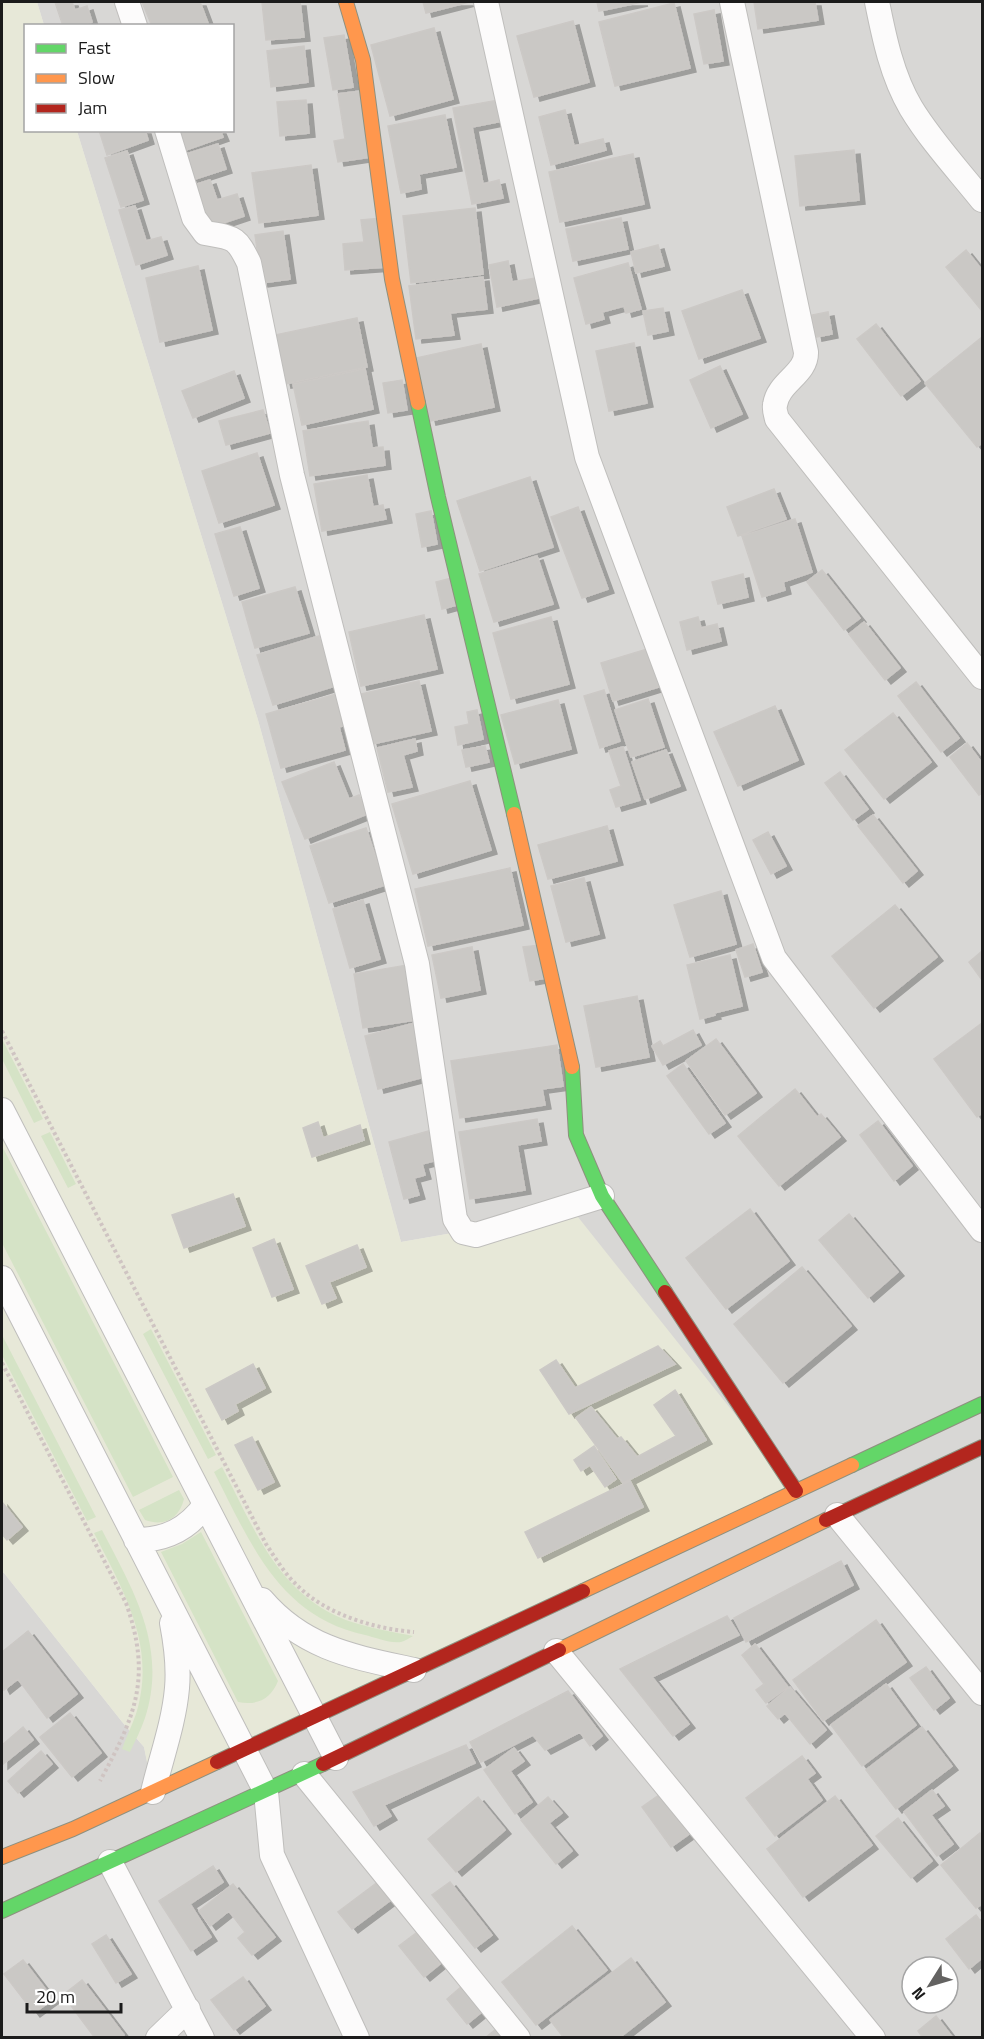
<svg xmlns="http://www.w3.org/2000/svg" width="984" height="2039" font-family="'Titillium Web',sans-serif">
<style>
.residential{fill:#d8d7d5;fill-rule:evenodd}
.farmland{fill:#e7e8d8}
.grass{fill:#d5e3c6}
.building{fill:#cac8c5;stroke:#ccc9c6;stroke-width:1.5;filter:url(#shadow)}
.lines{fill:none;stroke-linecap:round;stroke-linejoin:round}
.street-casing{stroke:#bfbebc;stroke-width:26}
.fast-casing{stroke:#8e907f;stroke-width:16}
.slow-casing{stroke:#8e907f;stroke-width:16}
.jam-casing{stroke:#8e907f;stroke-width:16}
.path{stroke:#cfc4c2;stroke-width:4;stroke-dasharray:3 3;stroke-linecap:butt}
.street{stroke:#fcfbfb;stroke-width:24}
.fast{stroke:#63d668;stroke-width:14}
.slow{stroke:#ff974d;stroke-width:14}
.jam{stroke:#b3261e;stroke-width:14}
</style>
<defs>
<filter id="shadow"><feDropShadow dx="6" dy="4" stdDeviation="0" flood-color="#0004"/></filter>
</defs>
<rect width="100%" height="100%" fill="#e9e7e4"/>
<path class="residential" d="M37,2H982V2037L2,2038V1572L4,1573L123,1723L144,1747L153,1791L574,1212L401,1242L258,720L77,131L232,130V26L44,25ZM912,1967H948V2003H912Z"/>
<path class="farmland" d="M2,2H37L44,25L26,26V130L77,131L258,720L401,1242L574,1212L796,1491L153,1792L144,1747L123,1723L4,1573L2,1572Z"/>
<path class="grass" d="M2,1039L43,1119L34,1123L2,1059Z
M50,1132L76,1184L68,1188L41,1136Z
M2,1146L173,1477L133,1497L2,1243Z
M151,1329L216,1455L208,1459L143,1334Z
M2,1335L96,1517L87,1521L2,1355Z
M222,1467C255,1530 280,1600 355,1623C374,1629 394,1632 413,1636C409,1638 405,1641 401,1642C391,1644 374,1637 365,1635C279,1617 250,1542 214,1472Z
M179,1490L184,1499C179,1519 164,1527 145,1520L139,1510Z
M102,1530C133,1590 168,1647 145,1718C141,1730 135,1741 130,1752L122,1749C126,1737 132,1726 136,1714C157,1646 124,1592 94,1533Z
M201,1532L278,1681C271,1699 257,1706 238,1702L161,1552L182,1544Z"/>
<path class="building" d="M55,2H72L75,10L87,6L92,22L81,26H63Z
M142,2H200L209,26H152Z
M262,2H300L304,37L266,40Z
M423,2H469L426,13Z
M597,2H642L599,11Z
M754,2H815L818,20L758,29Z
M674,3L690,68L615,86L599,22Z
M714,10L723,61L704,64L694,14Z
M573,21L589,82L534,97L517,36Z
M434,28L453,99L390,116L371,45Z
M344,35L353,87L333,90L324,38Z
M304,46L308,82L271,87L267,51Z
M360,91L370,157L338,162L334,141L345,139L338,94Z
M504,99L508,120L472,127L483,184L499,180L503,198L472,204L453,108Z
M306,100L309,133L280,136L277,102Z
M565,110L574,146L603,139L606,150L551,165L539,117Z
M445,115L456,167L419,174L421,189L401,193L388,126Z
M99,130H145L148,140L107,155Z
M176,130H220L223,137L183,151Z
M218,144L226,169L192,180L183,155Z
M854,150L859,200L800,206L795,156Z
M127,151L143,200L121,207L105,158Z
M633,154L644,204L560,222L549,172Z
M311,165L318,215L259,223L252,173Z
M210,180L217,200L237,194L244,216L208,228L194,185Z
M135,206L146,241L161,237L167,255L136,265L119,210Z
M475,208L483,274L411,283L403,216Z
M382,218L386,267L345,270L343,244L364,242L361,220Z
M621,218L628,249L573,261L566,229Z
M283,231L290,279L262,283L255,235Z
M658,245L664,266L636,273L631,252Z
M966,250L982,270V311L946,267Z
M508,261L512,282L535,278L539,298L497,307L489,265Z
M628,263L641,309L626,313L624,306L602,312L604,319L586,324L574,278Z
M198,266L212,330L160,342L146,278Z
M483,277L487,309L450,313L454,335L416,339L409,286Z
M742,290L760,338L699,359L682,311Z
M663,308L668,331L648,335L643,311Z
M828,312L832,334L816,337L812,315Z
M357,318L367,367L285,384L275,335Z
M876,324L920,381L901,396L857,339Z
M982,337V443L977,447L925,383Z
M634,343L647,403L609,411L596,351Z
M481,344L494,407L430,421L416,358Z
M720,366L742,414L711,428L690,380Z
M365,369L373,409L302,425L293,384Z
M234,371L244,398L193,418L182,391Z
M402,380L407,410L388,413L383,383Z
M263,410L270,433L226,445L219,421Z
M368,421L372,448L383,447L385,465L310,476L303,431Z
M257,453L274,505L219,523L202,471Z
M367,475L373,507L383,505L386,519L322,531L314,484Z
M530,477L553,547L480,571L457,501Z
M774,489L786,519L738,536L727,507Z
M578,507L608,589L582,598L551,517Z
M431,511L437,544L422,547L416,514Z
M795,519L812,572L783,582L785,590L762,597L742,536Z
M240,527L259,588L234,596L215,534Z
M537,556L553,604L494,622L479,574Z
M822,570L860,618L844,630L807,582Z
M743,574L748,597L718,604L712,582Z
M452,578L457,605L442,609L436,582Z
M295,587L309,633L255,648L242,602Z
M424,615L437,669L361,686L349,632Z
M551,617L569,684L511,699L493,633Z
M698,617L701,628L717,624L721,641L687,650L680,622Z
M864,622L900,668L885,680L849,634Z
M319,636L335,686L273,705L257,655Z
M654,647L665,685L613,701L601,663Z
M419,681L431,731L372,744L361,694Z
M916,682L959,738L941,752L898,696Z
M604,690L620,741L600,748L584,696Z
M340,693L349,724L339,727L345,750L281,768L266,714Z
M648,699L664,747L631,757L615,710Z
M558,700L571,749L515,764L501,715Z
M775,706L798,760L738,786L714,732Z
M477,710L483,739L458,745L455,727L469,724L467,712Z
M893,713L931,762L884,799L845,750Z
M415,739L417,751L403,755L412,787L388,792L377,748Z
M967,743L982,763V792L979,795L950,757Z
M485,746L489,762L466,767L462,750Z
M623,747L640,800L616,807L610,790L621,786L609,751Z
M666,750L680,786L645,799L632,762Z
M334,762L349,799L359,795L367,814L305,839L282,782Z
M840,772L868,809L853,820L825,783Z
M470,781L491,850L413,874L392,804Z
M873,815L917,871L903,883L858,826Z
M607,826L617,861L548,879L538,845Z
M366,828L385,885L329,903L310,846Z
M768,832L786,866L771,874L753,840Z
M510,868L523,925L428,946L415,889Z
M584,878L599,934L566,942L551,886Z
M721,891L736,944L690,957L674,905Z
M363,900L380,959L350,968L333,909Z
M895,905L937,957L874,1008L832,956Z
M753,944L762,972L745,977L736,950Z
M541,945L547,978L530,981L523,947Z
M472,947L480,990L441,998L432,955Z
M982,951V980L969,962Z
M730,955L742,1006L714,1013L715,1015L700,1019L687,965Z
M407,965L415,1020L363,1028L354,974Z
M637,996L649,1057L596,1067L584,1006Z
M415,1023L428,1076L378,1089L365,1036Z
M982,1023V1113L977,1117L934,1059Z
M693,1030L701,1045L663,1065L652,1046L660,1041L663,1046Z
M716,1039L756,1093L725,1115L686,1061Z
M557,1045L563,1086L542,1089L545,1105L460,1118L451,1061Z
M683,1064L725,1123L709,1134L667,1076Z
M795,1089L817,1117L821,1114L840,1137L779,1186L738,1136Z
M537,1119L541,1141L517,1145L525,1190L470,1199L459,1132Z
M878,1121L912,1166L894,1181L860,1135Z
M318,1122L323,1138L360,1125L364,1140L312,1157L303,1128Z
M436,1129L445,1158L422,1164L425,1175L414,1178L419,1195L404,1199L389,1142Z
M233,1194L245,1226L184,1248L172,1215Z
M750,1209L789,1261L726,1309L686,1258Z
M849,1214L898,1272L868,1298L819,1240Z
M274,1239L293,1289L272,1297L253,1248Z
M357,1245L366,1267L329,1282L336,1298L322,1304L306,1266Z
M802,1267L851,1326L783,1383L734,1324Z
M658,1346L675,1364L569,1414L540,1370L556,1360L575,1388Z
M253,1364L265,1388L235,1404L238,1411L222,1420L206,1389Z
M675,1390L706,1440L623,1483L576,1418L591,1407L617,1439L621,1437L637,1457L676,1436L654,1405Z
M252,1437L274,1482L258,1490L235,1445Z
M594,1446L616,1479L605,1487L590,1465L581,1471L574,1460Z
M630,1481L643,1507L538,1558L525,1532Z
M2,1502L22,1527L7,1540L2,1534Z
M841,1561L853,1585L746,1642L734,1618Z
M727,1616L739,1635L652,1677L689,1724L673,1736L620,1669Z
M876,1620L906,1662L823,1721L793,1680Z
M28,1631L77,1694L47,1718L18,1679L4,1690L2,1686V1652Z
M755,1644L788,1687L766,1703L756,1690L764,1684L742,1655Z
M926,1667L949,1698L934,1710L910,1678Z
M886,1684L916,1725L862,1766L831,1725Z
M790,1687L826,1730L810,1744L785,1713L778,1719L767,1706Z
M568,1691L602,1736L590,1746L580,1732L545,1750L533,1735L481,1762L470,1742Z
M70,1713L101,1753L72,1777L40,1737Z
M23,1727L33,1740L2,1765V1745Z
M922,1727L952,1766L896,1809L866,1770Z
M466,1745L475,1763L384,1805L391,1816L374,1826L353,1792Z
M514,1748L524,1761L510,1771L532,1802L515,1814L484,1770Z
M41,1751L52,1764L18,1793L8,1781Z
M802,1756L815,1773L807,1779L822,1800L775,1836L746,1798Z
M932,1790L944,1806L931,1815L953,1844L937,1856L904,1812Z
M659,1795L689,1834L671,1847L642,1807Z
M835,1796L872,1845L803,1897L767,1849Z
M478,1797L505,1830L456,1872L428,1839Z
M548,1797L562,1813L549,1823L572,1851L556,1864L521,1820Z
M898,1818L932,1861L911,1878L876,1836Z
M980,1833L982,1837V1904L976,1908L941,1865Z
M213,1866L223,1882L190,1904L211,1937L191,1951L159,1901Z
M379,1881L392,1899L352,1929L338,1912Z
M450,1882L492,1935L475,1948L432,1895Z
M233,1884L275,1937L252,1955L238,1938L245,1932L229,1911L210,1926L199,1911Z
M976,1915L982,1923V1958L969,1969L946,1939Z
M572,1926L607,1970L536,2025L502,1982Z
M416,1933L440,1964L424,1977L399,1946Z
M106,1935L131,1974L116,1983L92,1944Z
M631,1958L665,2002L619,2038H564L550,2020Z
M23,1960L53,1999L34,2013L4,1974Z
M243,1977L265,2006L234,2030L211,2000Z
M82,1980L124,2035L121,2038H95L63,1995Z
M462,1986L483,2011L467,2024L447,1999Z
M936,2016L953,2038H923L918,2031Z
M496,2029L502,2038H485Z"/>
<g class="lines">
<defs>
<path id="street" d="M127,2L135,26
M486,2L587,457L774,958L982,1230
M732,2L806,352C807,374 778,382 775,405C774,409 776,415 777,419L982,677
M877,2C884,37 892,76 911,108C931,141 958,170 982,200
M167,130L194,218L205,233C234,238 236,236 249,263L292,475L417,964L455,1219L463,1232L476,1235L602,1196
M2,1110L336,1758
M2,1278L266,1792L272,1855L357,2038
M837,1515L982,1693
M136,1540C166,1540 188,1529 205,1505
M262,1600C304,1649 354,1657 414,1670
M556,1651L873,2038
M304,1774L518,2038
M153,1792C161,1758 174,1723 177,1688C179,1666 176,1644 172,1623
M110,1862L202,2038
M158,2038L188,2009"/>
<path id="fast" d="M418,403L438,497L514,814
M572,1067L576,1135L602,1196L665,1292
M852,1465L982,1404
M2,1911L323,1764"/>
<path id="slow" d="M346,2L363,60L392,279L418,403
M514,814L572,1067
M583,1591L852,1465
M559,1650L826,1520
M2,1857L73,1829L217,1762"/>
<path id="jam" d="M665,1292L796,1491
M826,1520L982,1447
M217,1762L583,1591
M323,1764L559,1650"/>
</defs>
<use href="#street" class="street-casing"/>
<use href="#fast" class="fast-casing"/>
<use href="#slow" class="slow-casing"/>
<use href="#jam" class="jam-casing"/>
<path class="path" d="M2,1031L266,1544C276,1559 286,1576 300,1588C328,1615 376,1629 414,1632
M2,1363L126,1603C152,1677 136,1715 100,1781"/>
<use href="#street" class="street"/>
<use href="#fast" class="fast"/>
<use href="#slow" class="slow"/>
<use href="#jam" class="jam"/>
</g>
<rect width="984" height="2039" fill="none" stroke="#1b1b1b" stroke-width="6"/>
<rect x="24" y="24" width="210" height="108" fill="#ffffff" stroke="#a4a4a4" stroke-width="1.5"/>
<rect x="36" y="44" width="30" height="9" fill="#63d668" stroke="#a4a4a4" stroke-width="1.5"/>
<text x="78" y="54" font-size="18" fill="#1b1b1b">Fast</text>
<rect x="36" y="74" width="30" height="9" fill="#ff974d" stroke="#a4a4a4" stroke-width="1.5"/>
<text x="78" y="84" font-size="18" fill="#1b1b1b">Slow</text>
<rect x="36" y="104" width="30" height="9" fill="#b3261e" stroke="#a4a4a4" stroke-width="1.5"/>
<text x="78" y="114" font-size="18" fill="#1b1b1b">Jam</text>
<g transform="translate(930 1985) rotate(233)"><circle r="28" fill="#ffffff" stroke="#a4a4a4" stroke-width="1.5"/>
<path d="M0-4.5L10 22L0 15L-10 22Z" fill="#636261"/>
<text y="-9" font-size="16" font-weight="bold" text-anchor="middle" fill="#1b1b1b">N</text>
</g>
<path d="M27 2003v9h94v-9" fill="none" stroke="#1b1b1b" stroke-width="3"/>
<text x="36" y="2003" font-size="18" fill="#1b1b1b" stroke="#ffffff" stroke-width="4.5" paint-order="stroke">20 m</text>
</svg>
